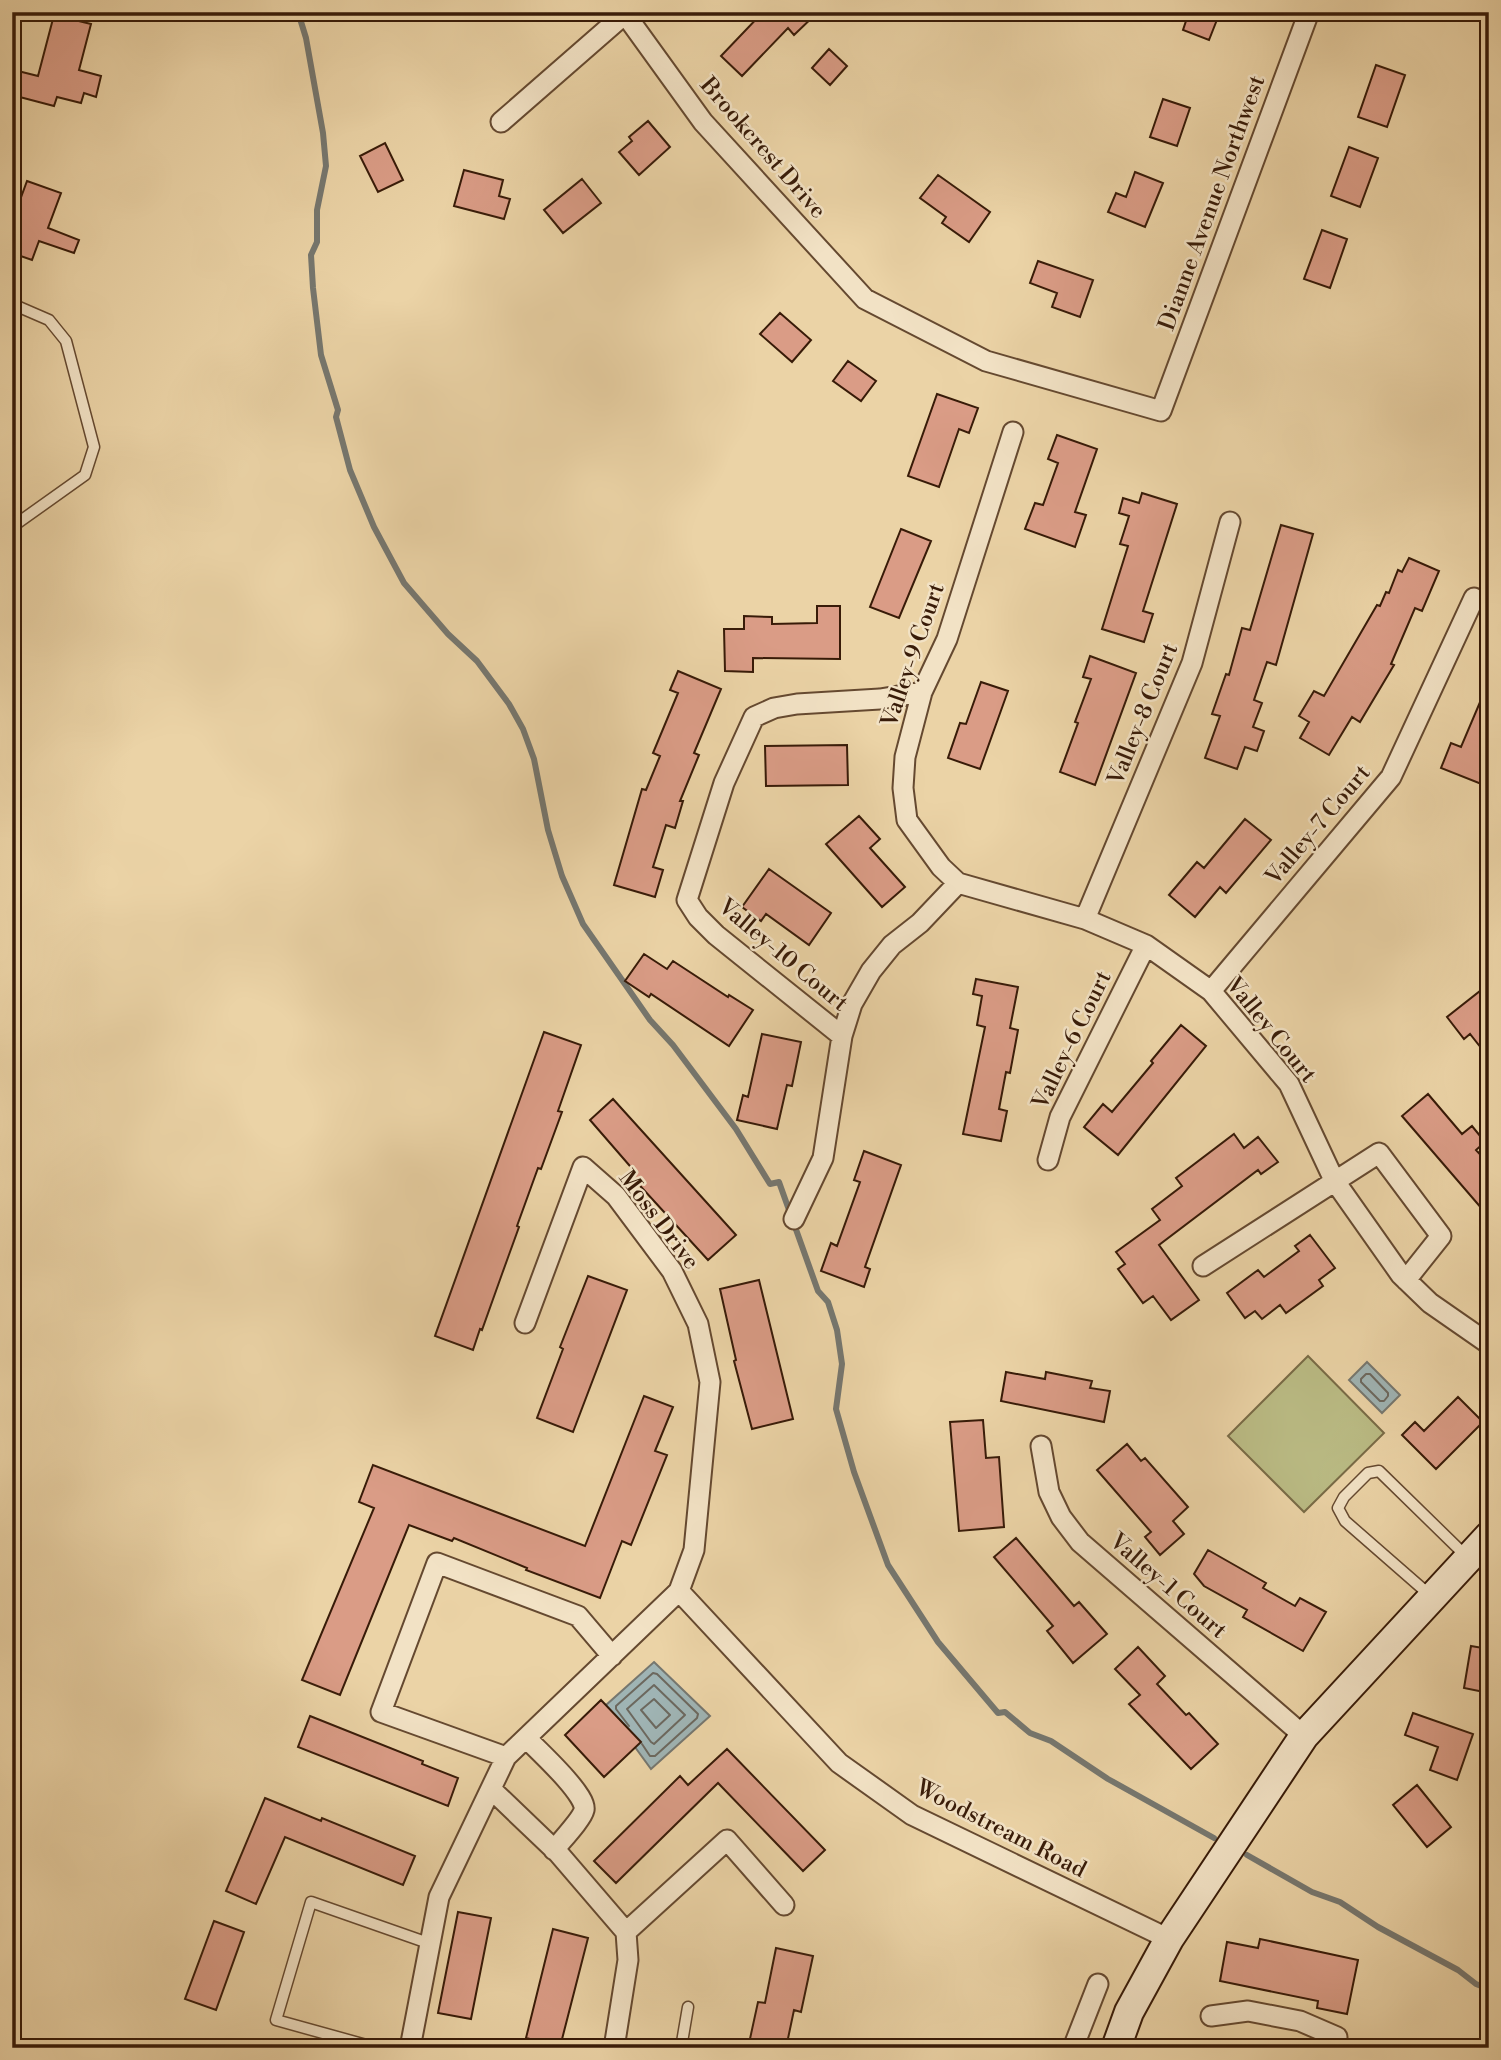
<svg xmlns="http://www.w3.org/2000/svg" width="1501" height="2060" font-family="'Libre Bodoni',serif">
<style>
.green{fill:#babb84;stroke:#796b46;stroke-width:2}
.water{fill:#9fb4b4;stroke:#76776f;stroke-width:2}
.lines{fill:none;stroke-linecap:round;stroke-linejoin:round}
.shore{stroke:#6c685e;stroke-width:2}
.stream{stroke:#76776f;stroke-width:6}
.building{fill:#da9c86;stroke:#381b08;stroke-width:2}
.lane-casing{stroke:#654930;stroke-width:13}
.street-casing{stroke:#654930;stroke-width:23}
.secondary-casing{stroke:#381b08;stroke-width:32}
.lane{stroke:#f2e2c5;stroke-width:10}
.street{stroke:#f2e2c5;stroke-width:19}
.secondary{stroke:#f2e2c5;stroke-width:28}
.labels{text-anchor:middle;dominant-baseline:central;stroke-width:5;stroke-linejoin:round;paint-order:stroke}
.street-label{font-size:23px;fill:#381b08;stroke:#f2e2c5}
</style>
<rect width="100%" height="100%" fill="#ebd3a6"/>
<filter id="stains"><feTurbulence type="fractalNoise" baseFrequency=".00286" numOctaves="4"/><feColorMatrix values="0 0 0 0 .2 0 0 0 0 .09 0 0 0 0 .02 0 0 0 .5 -.17"/></filter>
<radialGradient id="worn" r=".72"><stop offset=".6" stop-color="#630" stop-opacity="0"/><stop offset="1" stop-color="#630" stop-opacity=".3"/></radialGradient>
<path class="green" d="M1308,1356L1384,1433L1304,1512L1228,1436Z"/>
<path class="water" d="M1367,1362L1400,1395L1382,1413L1349,1380Z
M654,1662L710,1716L651,1769L605,1706Z"/>
<g class="lines">
<path class="shore" d="M1366,1374H1370L1388,1393V1396L1384,1401H1380L1361,1382V1379Z
M654,1685L685,1715L654,1744L651,1742L627,1709Z
M654,1699L670,1715L656,1728L641,1710Z
M629,1726L616,1709V1706L653,1673L657,1674L698,1714L697,1718L655,1756H650L642,1744"/>
<path class="stream" d="M298,12L306,38L323,133L326,166L317,210V242L311,255L313,288L321,355L338,410L336,417L350,470L374,527L404,583L448,634L477,661L509,704L523,729L534,759L548,830L562,876L583,924L650,1020L673,1045L736,1129L770,1184L779,1182L818,1291L828,1302L837,1330L842,1364L836,1409L854,1472L888,1565L938,1642L998,1713L1005,1712L1030,1733L1051,1741L1108,1779L1214,1838
M1247,1855L1312,1892L1340,1902L1378,1927L1458,1970L1476,1984L1489,1989"/>
</g>
<path class="building" d="M763,12H818L794,35L788,28L742,76L721,56Z
M1189,12H1220L1209,40L1183,30Z
M54,15L91,24L79,70L101,76L96,97L84,93L81,103L57,97L54,106L12,95L14,70L38,76Z
M829,49L847,66L830,85L812,68Z
M1376,65L1405,75L1387,127L1358,117Z
M1163,99L1190,108L1177,146L1150,137Z
M648,121L670,147L639,175L619,152L632,141L629,137Z
M385,143L403,180L378,192L360,156Z
M1349,147L1378,158L1360,207L1331,196Z
M464,170L503,180L499,196L510,199L504,219L454,206Z
M1135,172L1163,183L1145,227L1108,212L1116,193L1126,197Z
M938,175L990,212L969,242L942,223L946,217L920,198Z
M582,179L601,203L563,233L544,210Z
M27,181L61,193L48,228L79,240L74,253L39,241L32,260L12,253V222Z
M1322,230L1347,239L1330,288L1304,279Z
M1038,261L1093,280L1080,317L1052,307L1057,293L1030,283Z
M780,313L811,340L792,362L760,334Z
M848,361L876,381L861,401L833,381Z
M937,394L978,408L969,433L959,429L939,487L908,476Z
M1057,435L1097,449L1075,512L1086,515L1075,547L1025,529L1035,503L1043,505L1058,463L1048,459Z
M1142,493L1177,504L1143,611L1153,614L1144,642L1102,629L1128,546L1120,544L1129,516L1119,513L1123,498L1139,503Z
M1281,525L1313,534L1276,665L1267,662L1254,700L1262,703L1253,727L1264,731L1257,751L1245,747L1237,769L1205,758L1220,716L1212,714L1226,674L1229,675L1242,628L1250,630Z
M901,529L931,541L899,618L870,607Z
M1409,558L1439,571L1422,611L1415,608L1391,664L1394,665L1360,722L1352,717L1329,755L1300,738L1309,722L1299,716L1314,691L1324,696L1377,605L1380,606L1386,592L1389,593L1398,570L1402,572Z
M817,606H840V659L753,658V672L725,671L724,629H744V616L772,617V624L817,623Z
M1090,656L1136,673L1095,785L1060,772L1078,723L1075,722L1091,679L1083,677Z
M678,671L721,689L694,753L699,755L680,801H683L675,828L666,825L653,867L663,870L655,897L614,885L642,789L646,790L660,756L653,753L678,693L670,690Z
M1489,681V787L1441,768L1451,743L1461,747Z
M981,682L1008,691L980,769L948,758L960,723L966,724Z
M847,745L848,785L766,786L765,746Z
M859,816L880,839L870,848L905,887L882,907L826,844Z
M1245,819L1271,840L1226,893L1220,887L1195,917L1169,895L1197,862L1204,868Z
M769,869L831,913L809,945L766,914L761,921L742,907Z
M644,954L667,969L673,961L728,997L729,995L753,1010L729,1046L651,994L649,997L625,981Z
M976,979L1018,987L1010,1028L1018,1030L1010,1073L1006,1072L999,1109L1007,1111L1001,1141L963,1134L985,1027L977,1025L982,996L973,994Z
M1480,991L1489,1003V1058L1470,1034L1464,1039L1447,1017Z
M1181,1025L1206,1046L1118,1155L1084,1127L1103,1104L1112,1112L1153,1063L1151,1061Z
M544,1032L581,1045L558,1111L562,1112L541,1169L538,1168L517,1226L519,1227L502,1274L482,1330L480,1329L473,1350L435,1336Z
M762,1034L801,1042L792,1086L787,1085L777,1129L737,1120L743,1095L748,1097Z
M1428,1094L1462,1134L1472,1126L1485,1142L1476,1150L1489,1164V1217L1402,1116Z
M613,1099L736,1235L708,1260L632,1177L636,1173L590,1120Z
M1234,1134L1244,1148L1258,1137L1278,1162L1261,1174L1258,1170L1159,1245L1199,1300L1171,1320L1153,1296L1143,1303L1118,1269L1125,1264L1116,1252L1160,1220L1152,1209L1182,1186L1176,1178Z
M864,1151L901,1165L865,1267L870,1269L864,1287L821,1271L831,1243L837,1246L860,1182L854,1180Z
M1310,1235L1335,1268L1319,1280L1323,1286L1286,1313L1280,1305L1262,1319L1255,1311L1245,1318L1227,1293L1258,1270L1264,1277L1299,1251L1295,1246Z
M588,1276L627,1290L573,1432L537,1418L563,1349L560,1347Z
M759,1280L793,1419L752,1429L734,1361L736,1360L720,1289Z
M1006,1372L1045,1379L1046,1372L1092,1381L1090,1388L1110,1391L1104,1422L1001,1401Z
M644,1396L673,1407L655,1451L667,1455L631,1545L622,1541L600,1598L526,1570L527,1568L454,1538L452,1541L409,1525L340,1695L302,1680L374,1508L359,1502L373,1465L585,1546Z
M1458,1397L1483,1422L1436,1469L1402,1435L1415,1422L1424,1431Z
M983,1420L986,1458L999,1457L1004,1527L959,1531L950,1422Z
M1127,1444L1141,1461L1145,1458L1188,1507L1173,1521L1184,1534L1160,1555L1145,1537L1151,1532L1097,1470Z
M1016,1538L1074,1606L1079,1602L1107,1634L1073,1663L1047,1631L1053,1626L994,1557Z
M1208,1550L1266,1583L1263,1588L1295,1606L1300,1598L1326,1612L1303,1651L1243,1617L1247,1610L1204,1586L1194,1574Z
M1471,1646L1489,1649V1693L1464,1688Z
M1138,1647L1165,1676L1157,1684L1186,1715L1189,1713L1218,1744L1191,1769L1129,1704L1140,1695L1115,1669Z
M601,1700L641,1742L604,1777L565,1735Z
M1413,1713L1473,1734L1457,1780L1430,1770L1438,1747L1405,1735Z
M310,1716L423,1761L422,1764L458,1778L448,1806L298,1747Z
M727,1749L825,1850L803,1871L718,1783L616,1883L594,1861L680,1776L688,1785Z
M1417,1785L1451,1827L1427,1847L1393,1805Z
M265,1798L321,1821L322,1818L415,1856L403,1885L285,1837L256,1904L226,1891Z
M458,1912L491,1918L471,2019L438,2013Z
M214,1921L244,1932L216,2010L185,1999Z
M553,1929L588,1938L560,2047L526,2038Z
M1260,1939L1358,1960L1347,2014L1317,2008L1318,2001L1220,1981L1227,1942L1258,1948Z
M776,1948L813,1956L801,2012L794,2010L786,2048H748L758,2002L765,2003Z"/>
<g class="lines">
<defs>
<path id="lane" d="M12,306L19,307L49,320L66,341L94,447L85,475L12,527
M1432,1597L1345,1521L1338,1508L1344,1497L1368,1473L1379,1471L1467,1557
M377,2048L276,2020L311,1902L431,1944
M681,2048L688,2007"/>
<path id="street" d="M625,14L703,122L865,299L986,361L1161,411L1309,12
M501,122L627,12
M1013,432L947,639L922,692L905,757L903,788L907,820L941,867L958,883L1085,919L1146,945L1211,991L1289,1084L1334,1180L1401,1275L1430,1303L1489,1344
M1085,919L1192,663L1230,522
M1211,991L1391,777L1474,598
M842,1036L716,935L698,917L687,900L724,783L754,717L774,708L797,704L880,699L922,692
M1048,1160L1060,1117L1146,945
M794,1219L823,1158L842,1036L852,1004L871,971L892,945L920,923L958,883
M1203,1266L1379,1153L1441,1236L1406,1280
M1041,1446L1049,1492L1061,1517L1080,1542L1304,1736
M679,1591L839,1763L912,1815L1169,1939
M526,1738C538,1750 588,1796 584,1810C582,1819 561,1841 554,1850
M506,1757L381,1712L437,1563L578,1616L612,1656
M491,1789L559,1854L626,1932
M1211,2016L1248,2011L1300,2021L1337,2037L1334,2048
M410,2048L439,1897L506,1757L679,1591L694,1550L710,1382L698,1324L672,1271L616,1196L583,1167L525,1323
M614,2048L628,1960L626,1932L727,1840L784,1905
M1073,2048L1098,1984"/>
<path id="secondary" d="M1116,2048L1129,2012L1169,1939L1304,1736L1489,1536"/>
</defs>
<use href="#lane" class="lane-casing"/>
<use href="#street" class="street-casing"/>
<use href="#secondary" class="secondary-casing"/>
<use href="#lane" class="lane"/>
<use href="#street" class="street"/>
<use href="#secondary" class="secondary"/>
</g>
<g class="labels">
<g class="street-label">
<text transform="translate(763 148) rotate(49)">Brookcrest Drive</text>
<text transform="translate(1212 203) rotate(-70)">Dianne Avenue Northwest</text>
<text transform="translate(913 655) rotate(-71)">Valley-9 Court</text>
<text transform="translate(1143 714) rotate(-68)">Valley-8 Court</text>
<text transform="translate(1318 825) rotate(-50)">Valley-7 Court</text>
<text transform="translate(783 955) rotate(40)">Valley-10 Court</text>
<text transform="translate(1271 1030) rotate(51)">Valley Court</text>
<text transform="translate(1072 1040) rotate(-64)">Valley-6 Court</text>
<text transform="translate(659 1220) rotate(53)">Moss Drive</text>
<text transform="translate(1168 1586) rotate(41)">Valley-1 Court</text>
<text transform="translate(1001 1829) rotate(27)">Woodstream Road</text>
</g>
</g>
<rect width="1501" height="2060" fill="none" stroke="#ebd3a6" stroke-width="42"/>
<rect x="14" y="14" width="1473" height="2032" fill="none" stroke="#381b08" stroke-width="3.5"/>
<rect x="21" y="21" width="1459" height="2018" fill="none" stroke="#381b08" stroke-width="2"/>
<rect width="100%" height="100%" filter="url(#stains)"/>
<rect width="100%" height="100%" fill="url(#worn)"/>
</svg>
